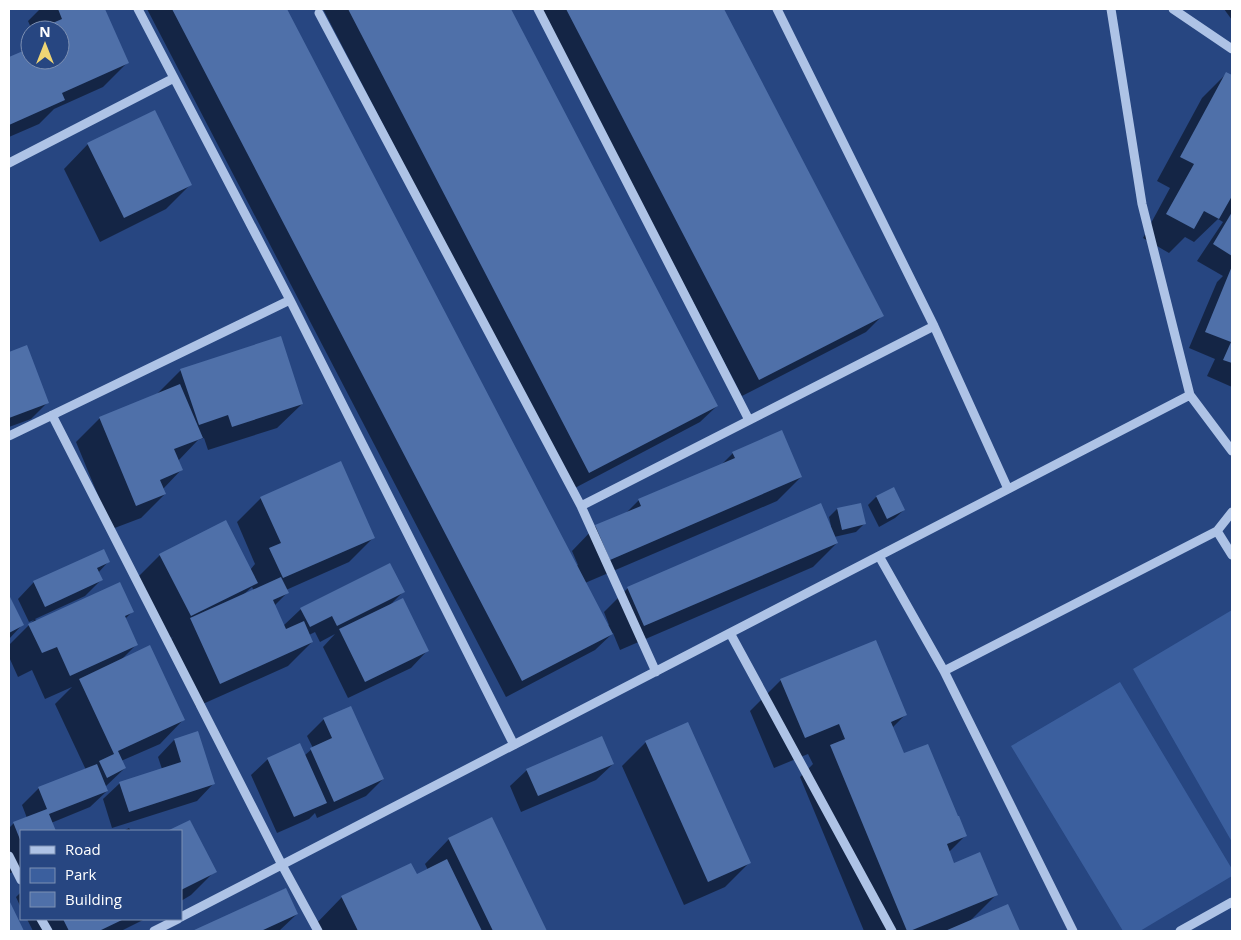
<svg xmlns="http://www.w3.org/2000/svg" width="1241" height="940" font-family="'Open Sans',sans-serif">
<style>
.green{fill:#3b5f9e}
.shadow{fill:#0007;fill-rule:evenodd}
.building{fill:#4f70a9}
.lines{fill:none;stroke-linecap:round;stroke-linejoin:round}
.minor{stroke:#aec3e6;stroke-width:9}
</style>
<rect width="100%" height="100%" fill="#274681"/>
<path class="green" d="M1232,610V842L1133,669Z
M1120,682L1232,869V876L1140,931H1123L1011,746Z"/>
<path class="shadow" d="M40,9H103L127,63L103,87L54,109L39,124L9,137V59L25,52V50L30,45V60H60V30H32L28,21Z
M147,9H286L576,566L578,565L572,551L596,526L626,513L639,500L720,466L733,453L801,477L777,501L585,583L607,625H609L604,612L628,588L831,526L829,517L837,509L864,524L856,532L834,537L837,543L813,567L620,650L613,633L595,650L506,697Z
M323,9H510L717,406L700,422L573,489Z
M541,9H723L883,315L866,332L742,396Z
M1224,9H1232V20Z
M1226,74L1232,77V387L1207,376L1215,359L1189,348L1217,282L1223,276L1197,261L1223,222L1218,219L1194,242L1185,237L1169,253L1143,238L1170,188L1157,181L1202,98Z
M88,144L190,185L166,209L100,242L64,169Z
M26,347L47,403L31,419L9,427V353Z
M181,370L302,404L277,428L208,450L204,438L198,440L178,461L181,470L163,489L165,494L141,518L112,529L76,442L100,418L157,394Z
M893,489L904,510L895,518L879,527L868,505L876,497Z
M261,498L373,538L349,562L286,590L288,592L274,606L283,626L301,609L389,565L403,592L389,606L427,651L411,668L348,698L323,647L335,634L320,642L315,632L309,635L312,642L288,666L196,707L167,643L173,637L167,640L136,579L160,555L250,570L255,564L237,522ZM252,587L254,591L243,595Z
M108,562L98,573L101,580L85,596L35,619L37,621L133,611L125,619L137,644L121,660L184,719L160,744L121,761L125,768L105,787L107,791L90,807L51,823L54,831H21V869L10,873L9,869V828L14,823L27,818L22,805L39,788L86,770L55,704L72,687L45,699L32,670L18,677L9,657V645L34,620L29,622L18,599L34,582Z
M9,598L22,625L9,639Z
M781,680L905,715L892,728L904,755L966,835L949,852L954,865L996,895L969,922L1007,906L1019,931H864L800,777L813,764L808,754L774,768L750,711Z
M324,719L383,779L366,796L317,818L315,813L309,819L277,833L251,775L268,759L304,756L313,748L307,736Z
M197,733L213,784L197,801L112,828L103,799L120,783L162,769L158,757L174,740Z
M646,742L750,862L725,887L684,905L622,766Z
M613,764L596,780L521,812L510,786L527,770Z
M492,819L546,931H313L312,928L342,897L416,876L428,870L425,864L449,839Z
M190,821L215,871L191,895L181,901V831H170Z
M129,828L131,831H123Z
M285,889L297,914L279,931H195Z
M21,892V908L16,897Z
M27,919H145L121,931H33Z"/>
<path class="building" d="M58,9H105L129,63L62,93L65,100L9,125V57L30,48V60H60V30H50L48,25L62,19Z
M172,9H287L613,634L522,681Z
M348,9H511L718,406L589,473Z
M566,9H724L884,316L759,380Z
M1226,72L1232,75V196L1219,219L1204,211L1194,229L1166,214L1194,164L1180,157Z
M155,110L192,185L124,218L87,143Z
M1232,212V256L1213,244Z
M1232,266V363L1223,360L1231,342L1205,332Z
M281,336L303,404L232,427L228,415L199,425L180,369Z
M27,345L49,403L9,418V352Z
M180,384L203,438L174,449L183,470L160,480L166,494L136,506L99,417Z
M782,430L802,477L610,560L595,525L641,506L638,499L735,458L732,452Z
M341,461L375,538L283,578L269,548L281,543L260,497Z
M894,487L905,510L887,519L876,496Z
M821,503L838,543L644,626L627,587Z
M861,503L866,524L842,530L837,508Z
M226,520L258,583L191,616L159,554Z
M104,549L110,562L97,568L103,580L45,607L33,581Z
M390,563L405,592L337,626L332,616L310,627L300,608Z
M281,577L289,593L273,600L286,629L304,621L313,642L220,684L190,618Z
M120,582L134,612L125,616L138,645L70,676L57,647L42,653L28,624Z
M9,595L24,625L9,633Z
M403,598L429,651L365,682L339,629Z
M876,640L907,715L891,722L904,753L928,744L958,816H959L967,836L947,844L954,863L980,852L998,895L910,931H907L830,745L845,739L839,724L805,738L780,679Z
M150,645L185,720L118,751L126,768L107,778L99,761L114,754L79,679Z
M351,706L384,779L334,802L310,748L332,738L323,718Z
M688,722L751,863L708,882L645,741Z
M198,731L215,784L129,812L119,782L181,762L174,739Z
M602,736L614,764L538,796L526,769Z
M300,743L327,803L294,817L267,758Z
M97,764L108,791L49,814L56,831H21V842L13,822L47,809L38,787Z
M492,817L547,931H493L448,838Z
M190,820L217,872L181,890V831H167Z
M447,859L482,931H358L341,896L411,863L417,874Z
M286,888L298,914L261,931H192Z
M9,900L24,931H9Z
M1008,904L1020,931H945Z
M63,919H124L99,931H69Z"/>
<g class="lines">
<path class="minor" d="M138,9L290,300L514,745
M538,9L749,420
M777,9L934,326L1008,489
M1111,9L1142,204L1190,395L1232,451
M1173,9L1232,49
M319,13L581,506L656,672
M9,163L174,78
M52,415L282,865L318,931
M9,436L290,300
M581,506L934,326
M1217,531L1232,555
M879,556L944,671L1073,931
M730,633L892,931
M944,671L1217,531L1232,512
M9,856L21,880
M181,917L1190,395
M41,919L48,931
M154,931L178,919
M1180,931L1232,902"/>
</g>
<rect width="1241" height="940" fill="none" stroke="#ffffff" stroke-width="20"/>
<rect x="20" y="830" width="162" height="90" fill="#274681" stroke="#7d90b3"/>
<rect x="30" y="846" width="25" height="8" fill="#aec3e6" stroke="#7d90b3"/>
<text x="65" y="855" font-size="15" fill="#ffffff">Road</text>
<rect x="30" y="868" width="25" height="15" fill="#3b5f9e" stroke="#7d90b3"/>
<text x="65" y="880" font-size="15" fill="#ffffff">Park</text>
<rect x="30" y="892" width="25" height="15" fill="#4f70a9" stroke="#7d90b3"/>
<text x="65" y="905" font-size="15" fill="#ffffff">Building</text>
<g transform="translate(45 45)"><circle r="24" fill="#274681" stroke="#7d90b3"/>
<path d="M0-4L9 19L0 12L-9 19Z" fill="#efd574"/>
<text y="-8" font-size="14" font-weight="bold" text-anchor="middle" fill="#ffffff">N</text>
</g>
</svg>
